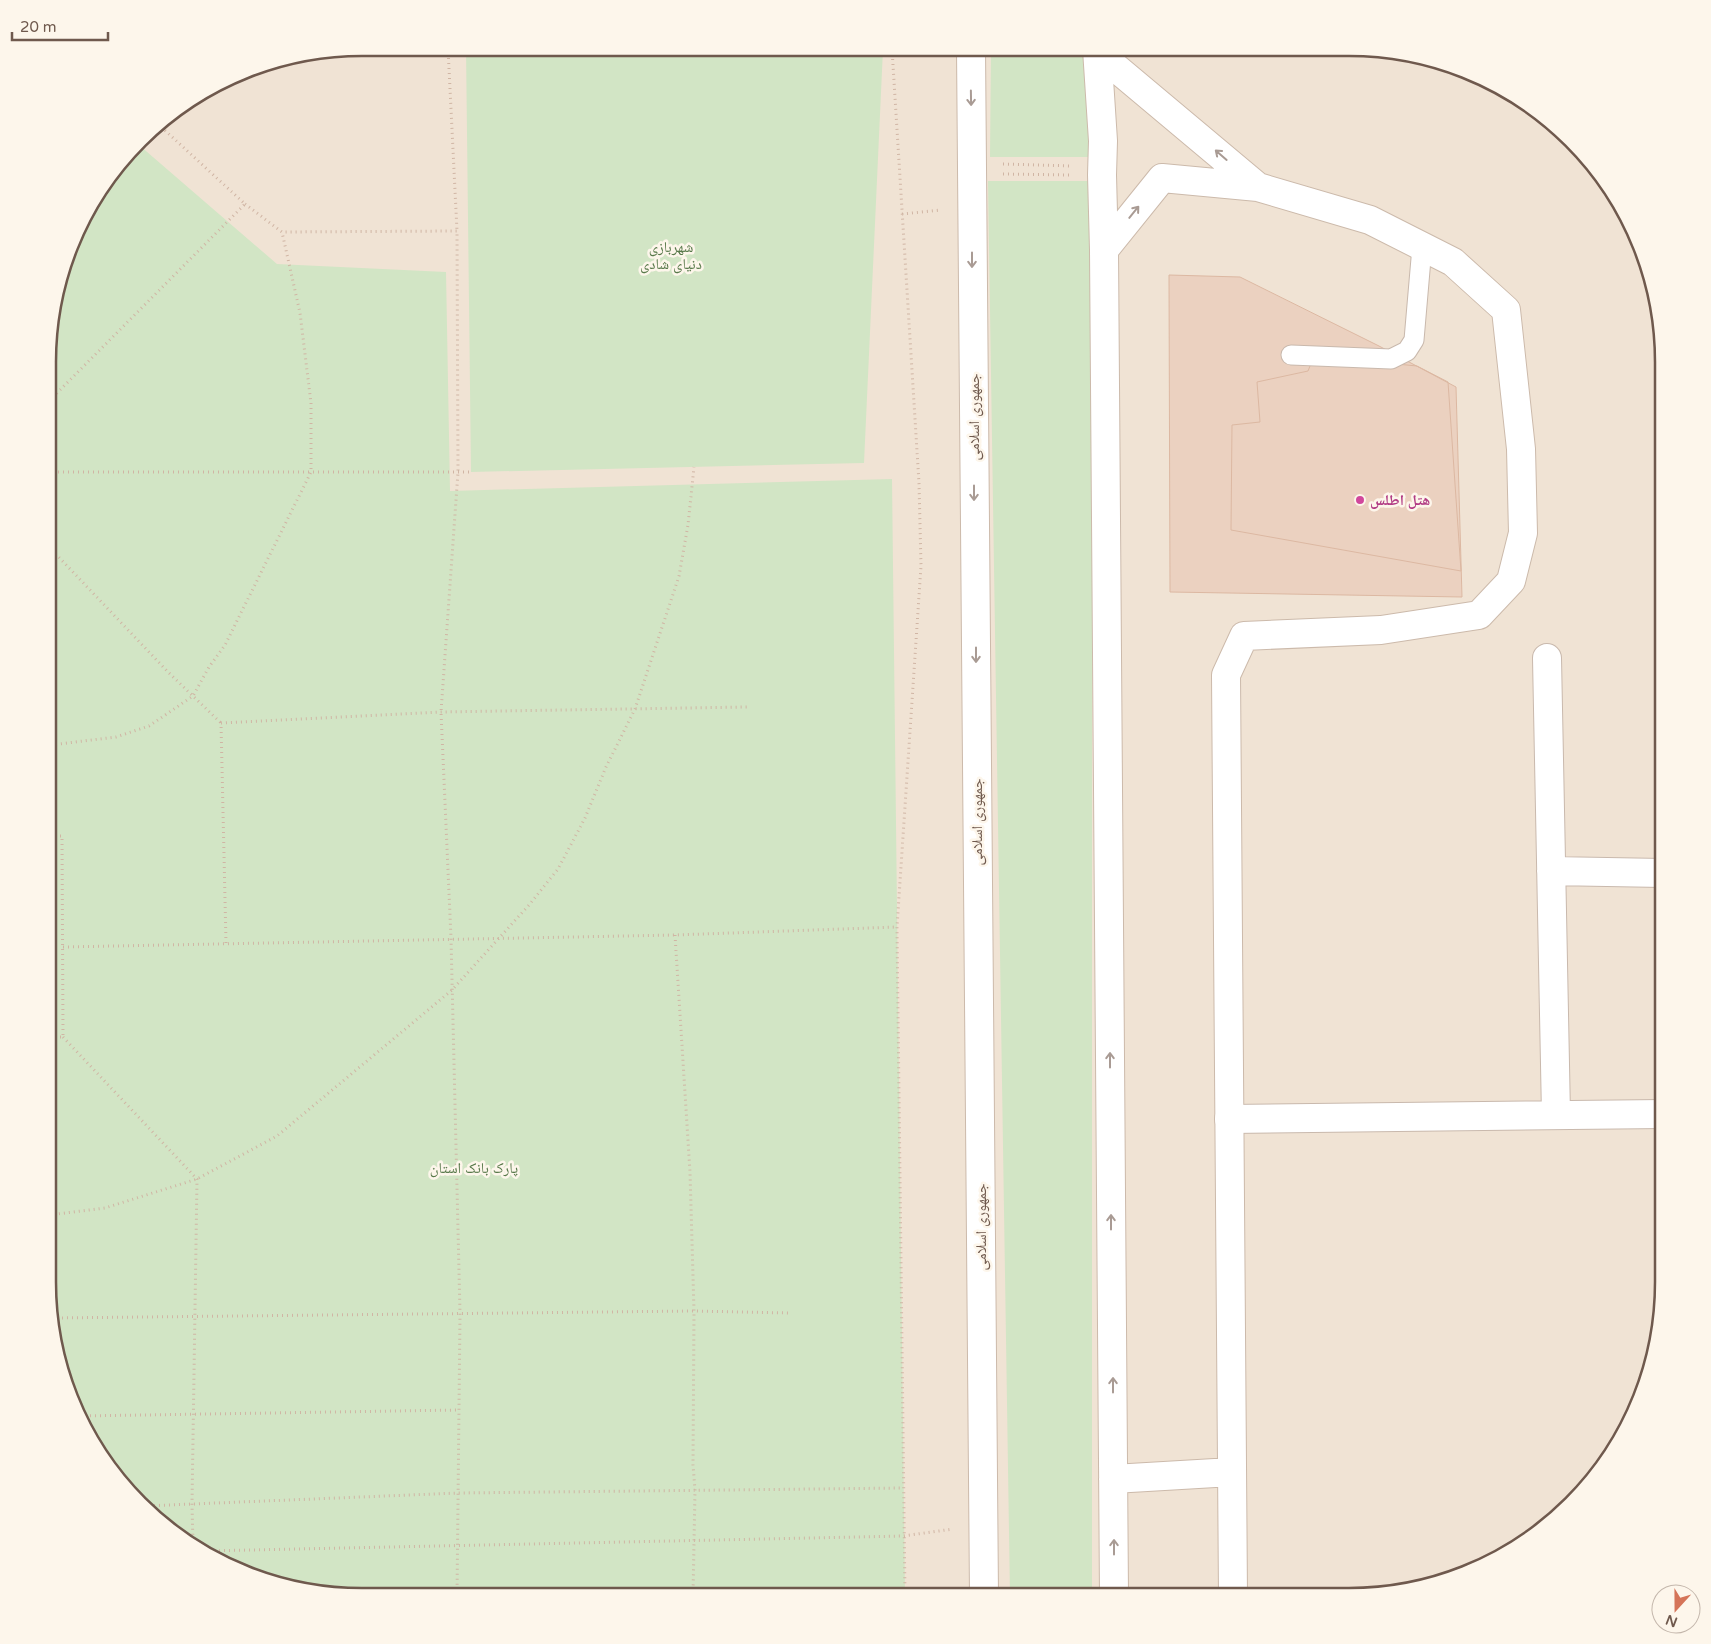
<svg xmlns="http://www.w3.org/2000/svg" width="1711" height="1644" font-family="'Varela Round','Noto Naskh Arabic',sans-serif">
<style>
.residential{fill:#f0e3d4}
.green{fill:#d2e5c5}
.building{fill:#ebd1c0;stroke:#dcb8a2}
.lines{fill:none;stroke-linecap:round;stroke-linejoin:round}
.lane-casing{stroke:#c9b9ad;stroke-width:21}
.street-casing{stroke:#c9b9ad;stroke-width:30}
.secondary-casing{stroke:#ccbaab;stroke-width:30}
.path{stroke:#d0b5a4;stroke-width:3;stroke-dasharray:1 4;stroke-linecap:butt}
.lane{stroke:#fff;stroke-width:19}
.street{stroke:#fff;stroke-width:28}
.secondary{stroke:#fff;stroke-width:28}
.oneway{stroke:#a99b94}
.hotel-dot{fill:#d1479c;stroke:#fdf6eb;stroke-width:2}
.labels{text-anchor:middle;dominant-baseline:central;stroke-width:5;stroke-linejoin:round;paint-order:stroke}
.park-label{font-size:15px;fill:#58794a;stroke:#fdf6eb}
.street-label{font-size:15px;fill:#6f594d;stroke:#fdf6eb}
.hotel-label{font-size:15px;font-weight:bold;fill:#b23c85;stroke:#fdf6eb;text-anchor:start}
.rim{fill:none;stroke:#6f594d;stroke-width:2.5}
</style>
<rect width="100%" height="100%" fill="#f9f1e5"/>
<path class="residential" d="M363,48L1389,50L1506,90L1598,171L1647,261L1663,342V1302L1631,1421L1598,1473L1540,1531L1469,1573L1369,1596H342L223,1564L155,1519L113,1473L71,1402L48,1302L54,301L90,205L155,125L261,64Z"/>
<path class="green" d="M466,48L883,49L864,463L471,472Z
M991,49H1089L1092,157H990Z
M139,145L277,264L446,272L450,491L892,479L905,1596H342L223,1564L155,1519L113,1473L71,1402L48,1302L54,301L90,205Z
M988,181H1092V1596H1010Z"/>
<path class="building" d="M1169,275L1240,277L1379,346L1456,387L1462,597L1170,592Z
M1314,356L1417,366L1448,382L1461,571L1231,530L1232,425L1260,422L1257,382L1308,371Z"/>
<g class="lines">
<defs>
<path id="lane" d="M1291,355L1391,359L1407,351L1414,340L1422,247"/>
<path id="street" d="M1547,658L1556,1115
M1551,871L1663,873
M1229,1119L1663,1114"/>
<path id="secondary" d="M971,49L984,1596
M1097,49L1103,141L1102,175L1104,250L1114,1596
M1097,52L1258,187
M1104,250L1162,178L1258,187L1370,220L1453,262L1506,310L1521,449L1523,533L1511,581L1479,615L1381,630L1244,636L1226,675L1233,1596
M1113,1479L1232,1472"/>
</defs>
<use href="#lane" class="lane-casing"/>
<use href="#street" class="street-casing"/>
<use href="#secondary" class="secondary-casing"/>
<path class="path" d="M448,48L457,231
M892,49L919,483L921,566L897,927L905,1596
M1003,164L1072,166
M1003,174L1071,175
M245,204L282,232L457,231L458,472L441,712L451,938L460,1313L457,1596
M902,214L941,210
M53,397L245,204L158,124
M53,472H471
M52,550L168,672L221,723
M51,745L116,737L149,726L193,696L209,667L225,645L311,472V403L300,313L282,232
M675,935L690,1172L694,1311L693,1465L695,1490L693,1596
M226,943L221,723L441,712L747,707
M63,947L675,935L897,927
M50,1037H63L62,836H51
M63,1037L197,1179L192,1504L193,1544
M49,1215L105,1208L197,1179L277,1136L452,990L529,905L558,869L585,818L606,767L635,709L679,576L688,525L694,467
M52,1318L694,1311L789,1313
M80,1416L459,1410
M144,1506L458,1493L903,1488
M204,1551L903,1536L953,1529"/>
<use href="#lane" class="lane"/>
<use href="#street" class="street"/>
<use href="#secondary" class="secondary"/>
</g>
<defs><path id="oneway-shaft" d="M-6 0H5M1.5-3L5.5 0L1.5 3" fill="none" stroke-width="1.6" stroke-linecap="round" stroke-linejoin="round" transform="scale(1.25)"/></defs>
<g class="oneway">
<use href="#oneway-shaft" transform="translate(971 98) rotate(89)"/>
<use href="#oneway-shaft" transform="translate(1221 155) rotate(-139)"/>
<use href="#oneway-shaft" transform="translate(1134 212) rotate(-51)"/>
<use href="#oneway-shaft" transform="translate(972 260) rotate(90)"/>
<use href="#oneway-shaft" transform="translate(974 493) rotate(90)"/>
<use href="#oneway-shaft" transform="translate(976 655) rotate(90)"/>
<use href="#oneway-shaft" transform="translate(1110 1060) rotate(-90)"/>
<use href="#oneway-shaft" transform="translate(1111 1222) rotate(-90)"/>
<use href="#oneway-shaft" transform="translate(1113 1385) rotate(-90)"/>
<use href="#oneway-shaft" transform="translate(1114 1547) rotate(-90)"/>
</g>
<circle class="hotel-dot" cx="1360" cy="500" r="5"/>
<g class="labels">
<g class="park-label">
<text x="671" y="247">شهربازی<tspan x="671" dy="17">دنیای شادی</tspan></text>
<text x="474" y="1168">پارک بانک استان</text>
</g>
<g class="street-label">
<text transform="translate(974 417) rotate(-90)">جمهوری اسلامی</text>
<text transform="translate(977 822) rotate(-90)">جمهوری اسلامی</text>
<text transform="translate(981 1227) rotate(-90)">جمهوری اسلامی</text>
</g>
<g class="hotel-label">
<text x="1370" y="500">هتل اطلس</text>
</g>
</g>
<path d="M0 0H1711V1644H0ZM362 56H1349A306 306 0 0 1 1655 362V1282A306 306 0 0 1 1349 1588H362A306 306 0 0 1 56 1282V362A306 306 0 0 1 362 56Z" fill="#fdf6eb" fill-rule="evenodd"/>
<path class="rim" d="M362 56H1349A306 306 0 0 1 1655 362V1282A306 306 0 0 1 1349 1588H362A306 306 0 0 1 56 1282V362A306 306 0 0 1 362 56Z"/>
<g transform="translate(1676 1609) rotate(201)"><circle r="24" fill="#fdf6eb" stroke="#c4b7ac"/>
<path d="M0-4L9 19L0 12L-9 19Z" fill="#d57458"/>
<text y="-8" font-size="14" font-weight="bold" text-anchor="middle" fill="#6f594d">N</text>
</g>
<path d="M12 32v8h96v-8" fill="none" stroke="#6f594d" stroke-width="2.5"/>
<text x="20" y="32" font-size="15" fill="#6f594d" stroke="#fdf6eb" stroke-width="4" paint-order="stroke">20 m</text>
</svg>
